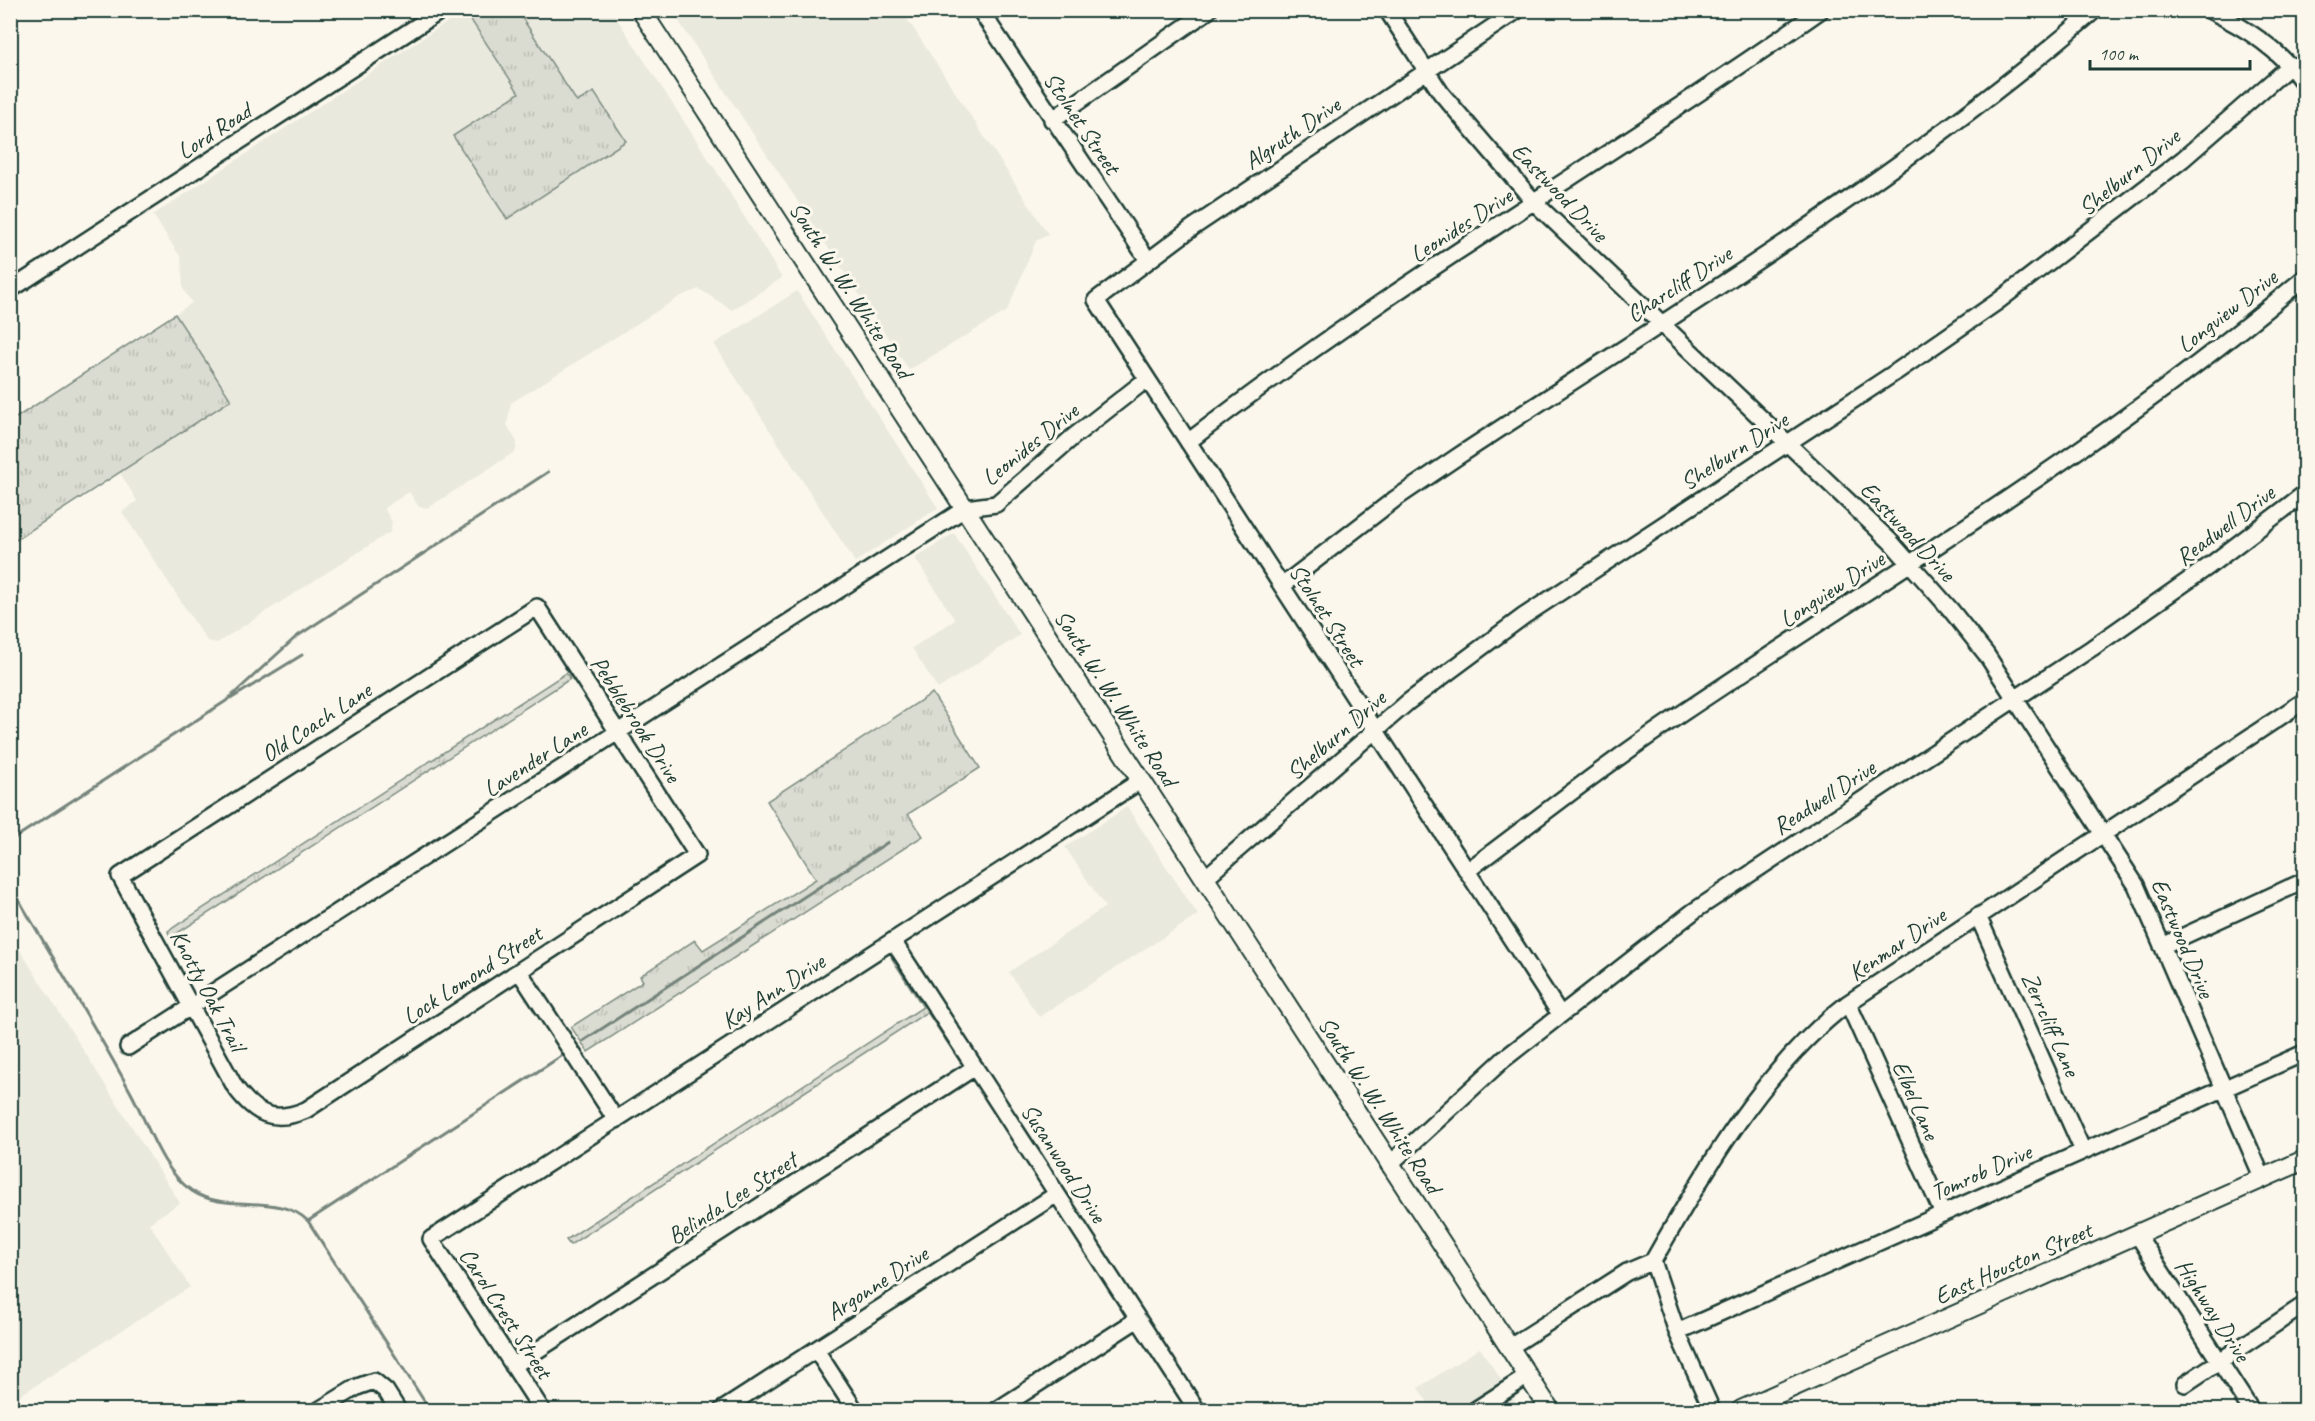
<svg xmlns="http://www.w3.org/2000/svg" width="2315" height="1421" font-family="Caveat,sans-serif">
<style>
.built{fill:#eae9de}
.grass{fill:url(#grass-tufts);stroke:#7d8c82;stroke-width:1.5}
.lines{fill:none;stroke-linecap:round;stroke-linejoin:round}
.stream{stroke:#74847b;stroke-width:3}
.minor-casing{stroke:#1f3d34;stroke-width:20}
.major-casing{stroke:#1f3d34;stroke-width:22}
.minor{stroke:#fbf7ec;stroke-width:15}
.major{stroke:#fbf7ec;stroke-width:18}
.labels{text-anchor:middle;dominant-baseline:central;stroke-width:6;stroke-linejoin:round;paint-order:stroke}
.street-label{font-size:24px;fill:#1f3d34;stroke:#fbf7ec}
</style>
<defs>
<pattern id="grass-tufts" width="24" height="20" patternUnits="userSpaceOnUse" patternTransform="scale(1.5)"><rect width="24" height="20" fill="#dbdcd1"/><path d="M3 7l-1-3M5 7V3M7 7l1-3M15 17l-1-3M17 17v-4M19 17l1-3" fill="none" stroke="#bcbeb4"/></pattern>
</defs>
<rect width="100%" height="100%" fill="#fbf7ec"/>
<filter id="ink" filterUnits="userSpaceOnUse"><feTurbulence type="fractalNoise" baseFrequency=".0167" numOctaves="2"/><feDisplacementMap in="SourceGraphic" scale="12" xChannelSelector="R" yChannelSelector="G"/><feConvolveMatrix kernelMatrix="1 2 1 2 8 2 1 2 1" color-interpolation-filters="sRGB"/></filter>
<g filter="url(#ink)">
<path class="built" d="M464,11L519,93L507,219L626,141L593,92L577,103L517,11H612L715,169L782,278L732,310L699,289L681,296L511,403L507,425L517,442L516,451L428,508L419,507L409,492L384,508L392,522L390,532L217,643L207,641L122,512L137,501L119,471L231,400L175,314L192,303L183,289L181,258L153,215Z
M672,11H902L1048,234L1036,241L1007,311L909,370Z
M797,291L938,508L855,562L714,344Z
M954,533L1020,635L938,689L912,648L955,620L915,558Z
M1127,807L1198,915L1039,1017L1009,972L1105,907L1065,847Z
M11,936L180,1203L149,1223L190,1287L11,1401Z
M1480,1348L1504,1384L1463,1410H1433L1418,1388Z
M1511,1395L1522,1410H1488Z"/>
<path class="grass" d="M517,10L577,102L594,92L626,141L507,219L453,136L519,93L465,11Z
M175,314L231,400L11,543V421Z
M566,673L570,679L170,938L168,931Z
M932,693L980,768L908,814L923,836L588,1052L571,1027L643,981L640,976L695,940L703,950L816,879L767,801Z
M891,957L960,1057V1062L927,1012L570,1245L566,1240L923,1007Z"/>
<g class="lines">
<path class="stream" d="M232,698L302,655
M10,841L226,701L296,637L548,472
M10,885C50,953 92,1021 130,1091C148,1123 160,1169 192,1191C226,1214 279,1192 308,1221L430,1410
M583,1041L888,842
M308,1221L563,1055"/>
<defs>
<path id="minor" d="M980,10L1148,260
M1387,10L1441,93L1535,203L1890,541L1950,609L1986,654L2136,885L2263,1179
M1518,10L1192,228L1096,300L1560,1014
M2209,10C2246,28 2281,50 2304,84
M1052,120L1209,10
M10,290L442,10
M1188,442C1390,285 1612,157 1821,10
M1282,586L1395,499L1457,457C1673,314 1899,180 2095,10
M537,607L697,855L306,1110C273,1124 255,1114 235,1087L120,876Z
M1467,871C1539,817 1609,762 1684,712C1894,571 2111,442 2304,278
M1205,878L1408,702L1524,616L1896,372L1997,302L2183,159L2291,65
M1978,916L2083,1151
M893,941L1197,1410
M2162,946L2304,881
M519,971L616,1120
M1848,1003L1943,1214
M128,1047L966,508L996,504L1073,437L1147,379
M1389,1165L1504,1059L1694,911L2092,648L2209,566L2304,494
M2137,1234L2251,1410
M1677,1332L2304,1053
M1510,1347L1627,1272L1653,1261
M816,1350L855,1410
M513,1366L975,1067
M2185,1384L2304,1305
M319,1410L357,1387L374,1381L386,1391L398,1410
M542,1410L431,1239L1140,781
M722,1410L1057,1194
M997,1410L1138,1319
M1475,1410L1528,1376
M1712,1410L1677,1332L1653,1261C1704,1171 1765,1066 1848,1003L2304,701"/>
<path id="major" d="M641,10L1550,1410
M1741,1410L2304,1160"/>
</defs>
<use href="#minor" class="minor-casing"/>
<use href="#major" class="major-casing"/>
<use href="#minor" class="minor"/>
<use href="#major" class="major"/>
</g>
</g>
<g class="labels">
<g class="street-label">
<text transform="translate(1082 123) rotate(56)">Stolnet Street</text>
<text transform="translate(214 131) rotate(-33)">Lord Road</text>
<text transform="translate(1292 133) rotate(-34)">Algruth Drive</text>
<text transform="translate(2129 172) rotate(-39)">Shelburn Drive</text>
<text transform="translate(1560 192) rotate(46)">Eastwood Drive</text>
<text transform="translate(1461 225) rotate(-33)">Leonides Drive</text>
<text transform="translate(1679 284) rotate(-33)">Charcliff Drive</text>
<text transform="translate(851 290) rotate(57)">South W. W. White Road</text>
<text transform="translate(2227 311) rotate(-38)">Longview Drive</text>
<text transform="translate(1030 444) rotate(-39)">Leonides Drive</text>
<text transform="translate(1734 451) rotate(-33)">Shelburn Drive</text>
<text transform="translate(2225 525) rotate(-37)">Readwell Drive</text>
<text transform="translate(1908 531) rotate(47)">Eastwood Drive</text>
<text transform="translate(1832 589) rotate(-33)">Longview Drive</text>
<text transform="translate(1327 615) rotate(57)">Stolnet Street</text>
<text transform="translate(1116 698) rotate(57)">South W. W. White Road</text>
<text transform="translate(636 719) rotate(57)">Pebblebrook Drive</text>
<text transform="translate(316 722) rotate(-33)">Old Coach Lane</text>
<text transform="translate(1336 735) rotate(-41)">Shelburn Drive</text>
<text transform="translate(535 759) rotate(-33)">Lavender Lane</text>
<text transform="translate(1824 797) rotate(-33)">Readwell Drive</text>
<text transform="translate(2183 938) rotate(67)">Eastwood Drive</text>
<text transform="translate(1897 944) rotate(-34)">Kenmar Drive</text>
<text transform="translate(472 975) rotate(-33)">Lock Lomond Street</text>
<text transform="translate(208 990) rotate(62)">Knotty Oak Trail</text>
<text transform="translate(773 991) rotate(-33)">Kay Ann Drive</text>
<text transform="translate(2051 1024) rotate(66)">Zerrcliff Lane</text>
<text transform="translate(1916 1100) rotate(66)">Elbel Lane</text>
<text transform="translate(1380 1105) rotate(57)">South W. W. White Road</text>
<text transform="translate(1064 1163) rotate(57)">Susanwood Drive</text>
<text transform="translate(1981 1172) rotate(-24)">Tomrob Drive</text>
<text transform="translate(732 1198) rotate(-33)">Belinda Lee Street</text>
<text transform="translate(2013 1263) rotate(-24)">East Houston Street</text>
<text transform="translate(877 1283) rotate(-33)">Argonne Drive</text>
<text transform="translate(2213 1310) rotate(57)">Highway Drive</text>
<text transform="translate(506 1313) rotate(57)">Carol Crest Street</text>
</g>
</g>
<rect width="2315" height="1421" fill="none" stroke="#fbf7ec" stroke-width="36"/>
<rect x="18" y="18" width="2279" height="1385" fill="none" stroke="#1f3d34" stroke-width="2" filter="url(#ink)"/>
<path d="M2090 60v9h160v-9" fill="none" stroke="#1f3d34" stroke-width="3"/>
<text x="2099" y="60" font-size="18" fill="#1f3d34" stroke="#fbf7ec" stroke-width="4.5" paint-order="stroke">100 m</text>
</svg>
